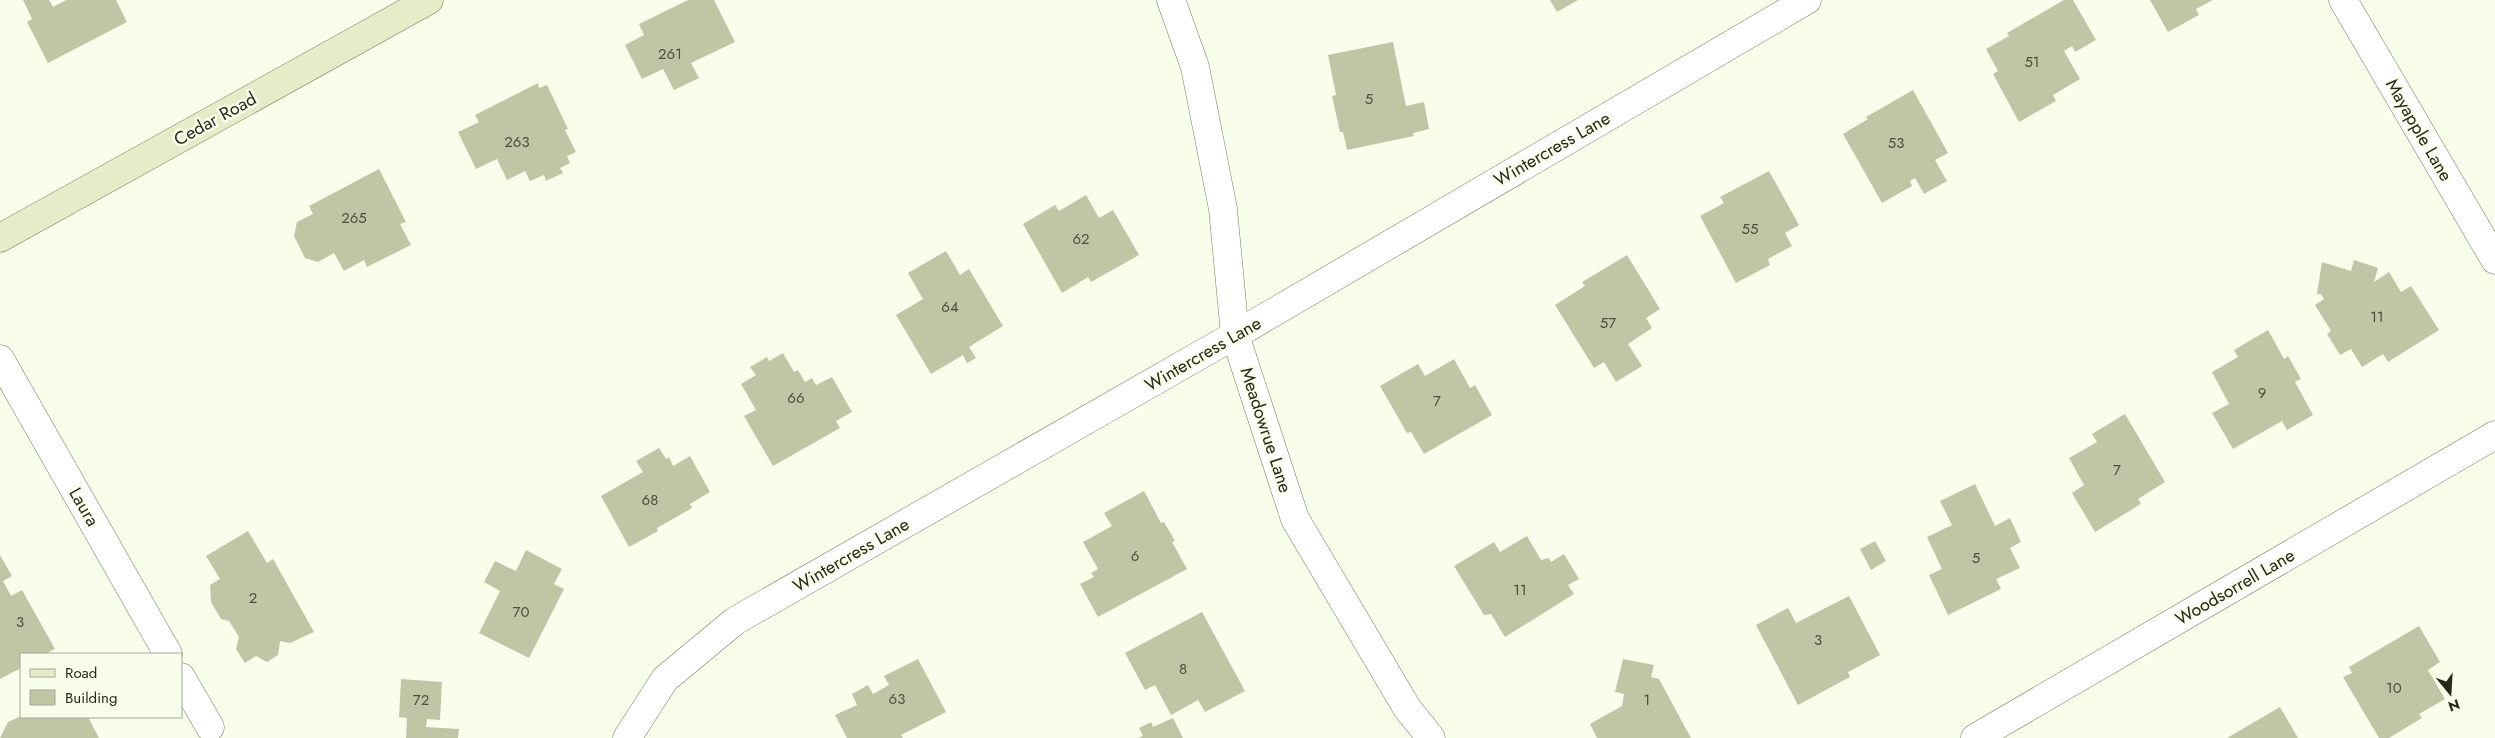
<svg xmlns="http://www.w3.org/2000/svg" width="2495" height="738" font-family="Jost,sans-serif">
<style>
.building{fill:#bec6a6}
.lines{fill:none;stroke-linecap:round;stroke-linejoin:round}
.street-casing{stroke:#757b5e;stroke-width:29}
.secondary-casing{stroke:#757b5e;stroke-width:29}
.street{stroke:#fff;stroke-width:28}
.secondary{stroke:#e6ecc8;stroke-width:28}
.labels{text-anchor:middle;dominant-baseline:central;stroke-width:5;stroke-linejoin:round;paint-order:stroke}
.number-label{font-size:15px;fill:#4c503e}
.street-label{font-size:18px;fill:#26281c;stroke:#f9feeb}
</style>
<rect width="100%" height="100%" fill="#f9feeb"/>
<path class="building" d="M23,0H49L53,7L66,0H116L127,22L48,63L27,22L32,19Z
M688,0H714L735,42L691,63L699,78L674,90L663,69L642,79L625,45L644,35L639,24Z
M1550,0H1578L1557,12Z
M2064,0H2073L2096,40L2075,52L2072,46L2064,51L2080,79L2053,95L2056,101L2019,122L1993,74L1998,71L1986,49L2009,36L2007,33Z
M2150,0H2213L2196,9L2199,15L2168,32Z
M1393,42L1406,106L1424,102L1429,129L1413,133L1414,136L1347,150L1343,132H1340L1332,96L1336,95L1328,55Z
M538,83L539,88L547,85L568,129L565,130L576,152L567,156L570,163L560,168L563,173L546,181L544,175L530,181L525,171L507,180L497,159L476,169L458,132L479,122L475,115Z
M1913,90L1948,153L1935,160L1947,181L1924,194L1915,178L1910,181L1912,186L1882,203L1843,134L1868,119L1866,117Z
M379,169L406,222L400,224L411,245L367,267L364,260L344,271L334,253L318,262L305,258L294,236L297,222L313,214L309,206Z
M1769,171L1799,225L1785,233L1792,246L1768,259L1770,265L1736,283L1700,216L1724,203L1720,197Z
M1086,195L1099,218L1113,210L1139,255L1091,282L1088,277L1062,293L1023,224L1055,205L1059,211Z
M946,251L960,275L969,269L1003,326L969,347L976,358L967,363L963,355L931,374L896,315L923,299L908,273Z
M1627,255L1660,309L1646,318L1652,328L1628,344L1642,366L1616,382L1604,362L1594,368L1555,305L1585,286L1582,282Z
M2354,260L2378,268L2374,282L2389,272L2401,292L2411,286L2439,330L2388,362L2383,354L2362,367L2351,349L2340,355L2327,334L2331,331L2315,305L2324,299L2321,294H2317L2322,262L2351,271Z
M2268,330L2284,359L2288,356L2301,379L2295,382L2313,415L2287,430L2282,421L2233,449L2212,413L2229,404L2212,372L2238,357L2234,350Z
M783,353L794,372L798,370L805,382L812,378L816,385L832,377L852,412L836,421L840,428L773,466L744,416L756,410L741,384L756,375L750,367L767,357L769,361Z
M1454,359L1470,388L1475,385L1492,415L1424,454L1411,432L1407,433L1380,386L1418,364L1425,376Z
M2125,414L2165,482L2138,499L2141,504L2095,532L2072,493L2084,485L2069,458L2097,442L2092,434Z
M659,448L666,459L669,457L673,466L690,456L710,492L690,504L692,508L657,528L658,531L629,547L601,496L643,472L636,461Z
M1975,484L1995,526L2010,518L2021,542L2010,548L2020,568L1996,579L2001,589L1948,615L1929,575L1942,569L1927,537L1952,525L1940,501Z
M1144,491L1161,523L1164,522L1175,541L1172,542L1187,569L1098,617L1080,584L1094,577L1091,573L1098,569L1083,542L1112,526L1104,513Z
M248,531L267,563L273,559L314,632L290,643L280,641L278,655L267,662L256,656L245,663L236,649L239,637L229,621L221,619L211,602L210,585L220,579L206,556Z
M1527,536L1541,560L1549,558L1551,562L1564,554L1579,579L1568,585L1574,594L1505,637L1491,614L1484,615L1454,566L1494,542L1500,552Z
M1875,541L1886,561L1871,570L1860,549Z
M526,550L562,569L554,584L564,589L529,658L479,633L500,591L484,582L495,561L516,571Z
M0,555L12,576L3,581L11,596L22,590L55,649L45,654H21V668L0,679Z
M1849,596L1880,655L1848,672L1850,677L1798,705L1756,625L1788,608L1796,623Z
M1202,612L1245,691L1205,712L1198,700L1171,715L1155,685L1145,690L1125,653Z
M2419,626L2440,662L2428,670L2445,699L2419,714L2422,718L2389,738H2379L2343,677L2352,673L2349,667Z
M918,659L946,712L901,735L903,738H847L835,715L857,705L852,694L868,685L873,694L889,685L884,676Z
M1623,659L1654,665L1651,677L1659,679L1691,738H1597L1590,724L1622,706L1624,694L1615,692Z
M401,679L442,682L440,720L427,719L426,727L459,729L458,738H406L407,718L399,717Z
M2280,707L2298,738H2227Z
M21,716L88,717L99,738H0L8,722Z
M1173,718L1183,738H1138L1143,736L1139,728L1151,722L1153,727Z"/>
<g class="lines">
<defs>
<path id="street" d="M1171,0L1195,67L1223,209L1235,335L1295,519L1407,708L1431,738
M2343,0L2495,260
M0,359L168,654
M181,677L210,727
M627,738L665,679L735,621L1235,335L1807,0
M1975,738L2495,435"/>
<path id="secondary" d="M0,238L429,0"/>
</defs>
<use href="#street" class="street-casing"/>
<use href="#secondary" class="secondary-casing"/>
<use href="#street" class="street"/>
<use href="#secondary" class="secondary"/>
</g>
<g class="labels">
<g class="number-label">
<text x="670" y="54">261</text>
<text x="2032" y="62">51</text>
<text x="1369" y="99">5</text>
<text x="517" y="142">263</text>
<text x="1896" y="143">53</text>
<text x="354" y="218">265</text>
<text x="1750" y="229">55</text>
<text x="1081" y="239">62</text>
<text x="950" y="307">64</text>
<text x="2377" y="317">11</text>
<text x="1608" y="323">57</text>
<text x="2262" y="393">9</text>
<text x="796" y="398">66</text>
<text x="1437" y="401">7</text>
<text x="2117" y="470">7</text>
<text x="650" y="500">68</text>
<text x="1135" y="556">6</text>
<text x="1976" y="558">5</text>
<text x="1520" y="590">11</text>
<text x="253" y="598">2</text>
<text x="521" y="612">70</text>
<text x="20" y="622">3</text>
<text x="1818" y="640">3</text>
<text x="1183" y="669">8</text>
<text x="2394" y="688">10</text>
<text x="897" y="699">63</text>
<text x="421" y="700">72</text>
<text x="1647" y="700">1</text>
</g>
<g class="street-label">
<text transform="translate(215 119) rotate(-29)">Cedar Road</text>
<text transform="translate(2419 130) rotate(60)">Mayapple Lane</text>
<text transform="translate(1552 149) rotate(-30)">Wintercress Lane</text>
<text transform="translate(1203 354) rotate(-30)">Wintercress Lane</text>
<text transform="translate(1266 430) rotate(72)">Meadowrue Lane</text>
<text transform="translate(84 507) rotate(60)">Laura</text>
<text transform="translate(851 555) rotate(-30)">Wintercress Lane</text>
<text transform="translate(2235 587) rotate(-30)">Woodsorrell Lane</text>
</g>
</g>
<rect x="20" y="653" width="162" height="65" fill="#f9feeb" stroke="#a5a898"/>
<rect x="30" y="669" width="25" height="8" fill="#e6ecc8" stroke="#a5a898"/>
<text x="65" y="678" font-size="15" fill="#26281c">Road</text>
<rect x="30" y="690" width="25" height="15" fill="#bec6a6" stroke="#a5a898"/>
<text x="65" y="703" font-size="15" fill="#26281c">Building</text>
<g transform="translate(2450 693) rotate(162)" stroke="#f9feeb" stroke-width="4" paint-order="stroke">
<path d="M0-4L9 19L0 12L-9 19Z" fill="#26281c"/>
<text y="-8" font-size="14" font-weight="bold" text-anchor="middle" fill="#26281c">N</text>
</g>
</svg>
